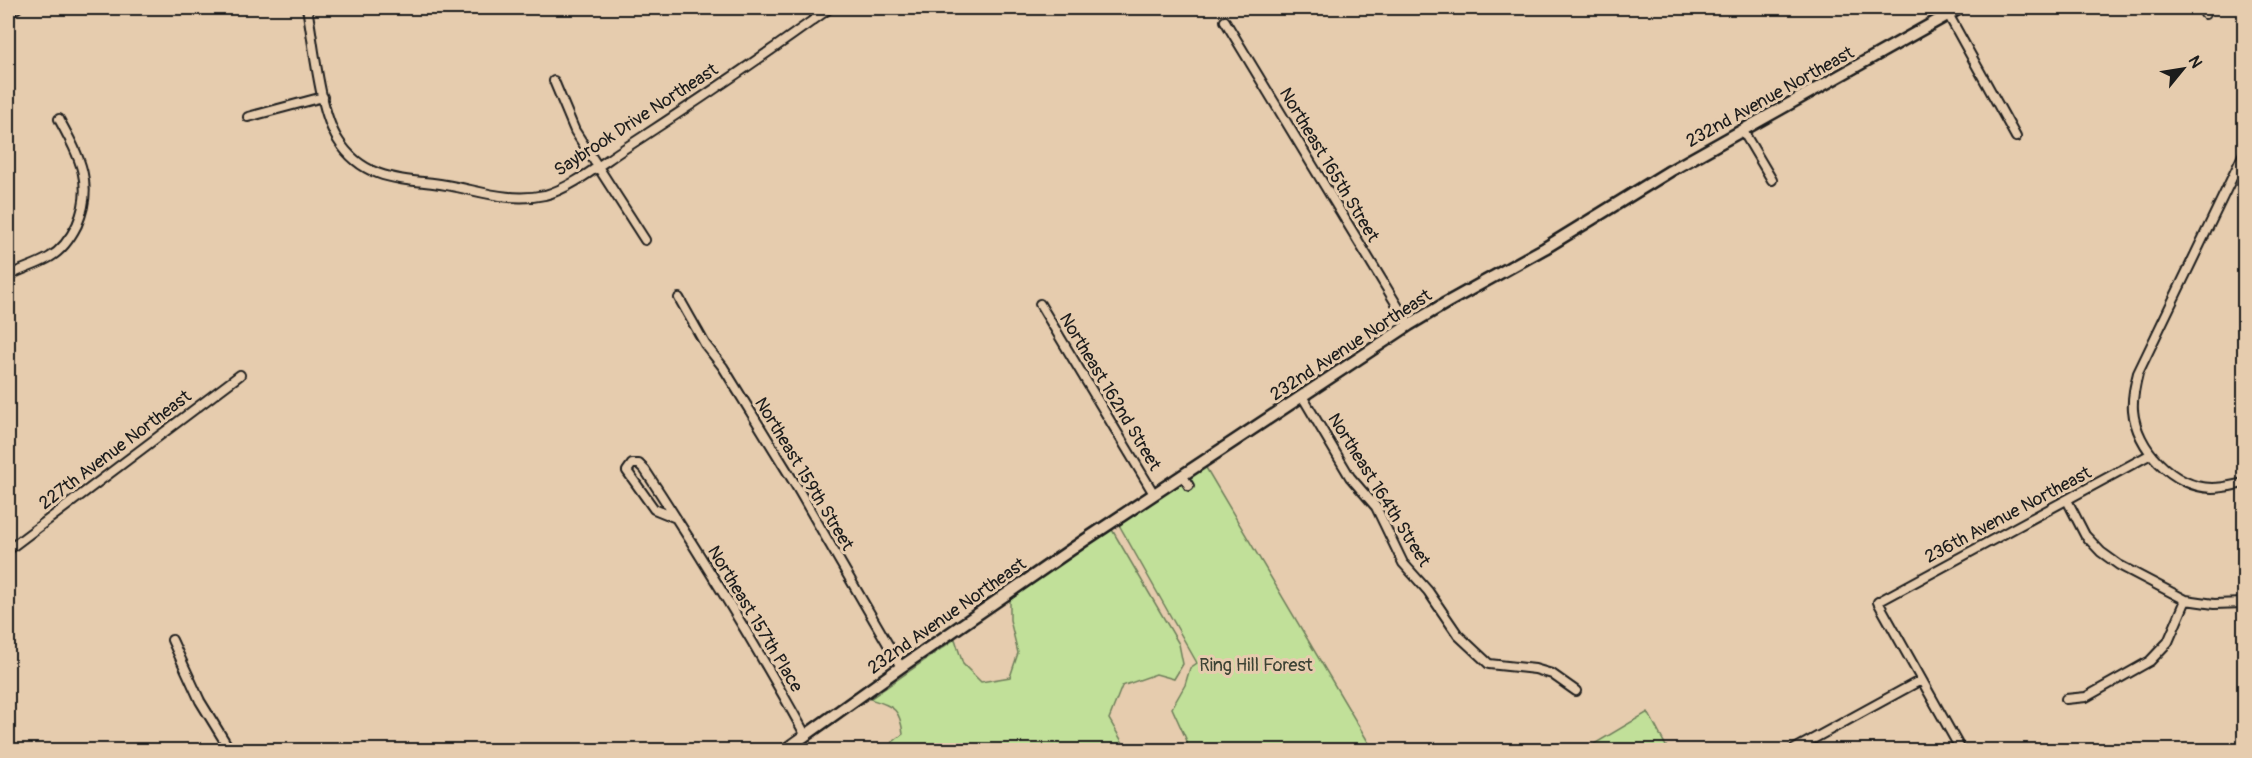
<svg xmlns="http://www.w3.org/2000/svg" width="2252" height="758" font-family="Pangolin,sans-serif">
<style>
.green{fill:#c1e099;stroke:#6e7e5a;stroke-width:1.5}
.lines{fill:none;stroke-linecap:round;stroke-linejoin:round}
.street-casing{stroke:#1c1c1c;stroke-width:12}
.secondary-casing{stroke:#1c1c1c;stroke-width:15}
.street{stroke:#e6ccae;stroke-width:8}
.secondary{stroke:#e6ccae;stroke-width:10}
.labels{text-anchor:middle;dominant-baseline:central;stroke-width:6;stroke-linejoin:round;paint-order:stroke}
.street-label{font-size:18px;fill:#1c1c1c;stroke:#e6ccae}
.park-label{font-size:18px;fill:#3d4335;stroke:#e6ccae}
</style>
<rect width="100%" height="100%" fill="#e6ccae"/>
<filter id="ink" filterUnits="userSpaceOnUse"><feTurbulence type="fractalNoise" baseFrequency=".0167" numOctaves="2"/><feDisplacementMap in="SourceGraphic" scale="12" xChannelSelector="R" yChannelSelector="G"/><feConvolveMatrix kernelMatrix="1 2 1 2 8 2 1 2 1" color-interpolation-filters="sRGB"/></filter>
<g filter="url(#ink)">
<path class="green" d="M1205,466L1373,750H1188L1187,741L1172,708L1185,685L1190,668L1197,663L1118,523Z
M1111,528L1179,644L1183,664L1174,679L1156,674L1122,686L1109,719L1127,750H887L885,748L903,734C900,708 894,707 870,699L955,639L963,664L981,682L1010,677L1018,653L1010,620V600Z
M1648,712L1668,750H1584Z"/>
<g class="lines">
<defs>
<path id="street" d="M307,8C314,44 319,110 338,140C361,177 394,179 433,183C471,187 505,204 545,195C572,188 603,162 627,147C696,102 764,56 830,8
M8,13L17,8
M1948,14L2016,137
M2205,14L2206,8
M1225,21L1409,325
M554,81L575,131L645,240
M248,117L323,97
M1743,131L1772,180
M2244,153L2138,373C2135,385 2132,397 2133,410C2136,448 2173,487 2212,488C2223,488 2234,485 2244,483
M8,276C21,269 37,265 50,257C62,250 71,237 77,225C95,184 79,156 59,119
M679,298L705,344L723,367L795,484L901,667
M1040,304L1154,494
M1302,396L1350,477L1376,507L1403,563L1428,591L1458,635L1489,664L1535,669L1552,674L1576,691
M1182,475L1189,486
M2067,500L2085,535L2101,552L2119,565L2186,600L2214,604L2244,603
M676,518L654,509L627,471L632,464H639L645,470C702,557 756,645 806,736
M8,550L240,375
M172,640L200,701L230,750
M2066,699L2086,697L2150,661L2168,642L2186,600
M1793,750L1921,680
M1961,750L1878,602L2151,454"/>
<path id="secondary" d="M785,750L901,667L1085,540L1409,325L1446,303L1545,248L1670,171L1960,8"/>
</defs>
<use href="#street" class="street-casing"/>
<use href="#secondary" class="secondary-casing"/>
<use href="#street" class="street"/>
<use href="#secondary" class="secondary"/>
</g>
</g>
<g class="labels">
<g class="street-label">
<text transform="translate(1770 97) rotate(-29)">232nd Avenue Northeast</text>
<text transform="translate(636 120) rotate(-33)">Saybrook Drive Northeast</text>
<text transform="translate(1329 165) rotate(59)">Northeast 165th Street</text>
<text transform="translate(1351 345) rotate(-33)">232nd Avenue Northeast</text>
<text transform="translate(1110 392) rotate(59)">Northeast 162nd Street</text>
<text transform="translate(115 450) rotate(-37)">227th Avenue Northeast</text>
<text transform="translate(804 474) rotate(59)">Northeast 159th Street</text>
<text transform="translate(1379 490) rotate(58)">Northeast 164th Street</text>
<text transform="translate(2008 515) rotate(-28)">236th Avenue Northeast</text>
<text transform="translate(947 616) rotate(-35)">232nd Avenue Northeast</text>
<text transform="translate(755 619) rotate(59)">Northeast 157th Place</text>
</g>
<g class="park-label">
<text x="1256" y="665">Ring Hill Forest</text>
</g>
</g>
<rect width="2252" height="758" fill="none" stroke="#e6ccae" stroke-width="30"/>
<rect x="15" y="15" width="2222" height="728" fill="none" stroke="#1c1c1c" stroke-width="2" filter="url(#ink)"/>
<g transform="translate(2183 69) rotate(60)" stroke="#e6ccae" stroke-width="4.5" paint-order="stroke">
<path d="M0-4.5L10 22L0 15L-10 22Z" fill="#1c1c1c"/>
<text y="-9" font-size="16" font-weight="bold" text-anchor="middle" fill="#1c1c1c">N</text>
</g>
</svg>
